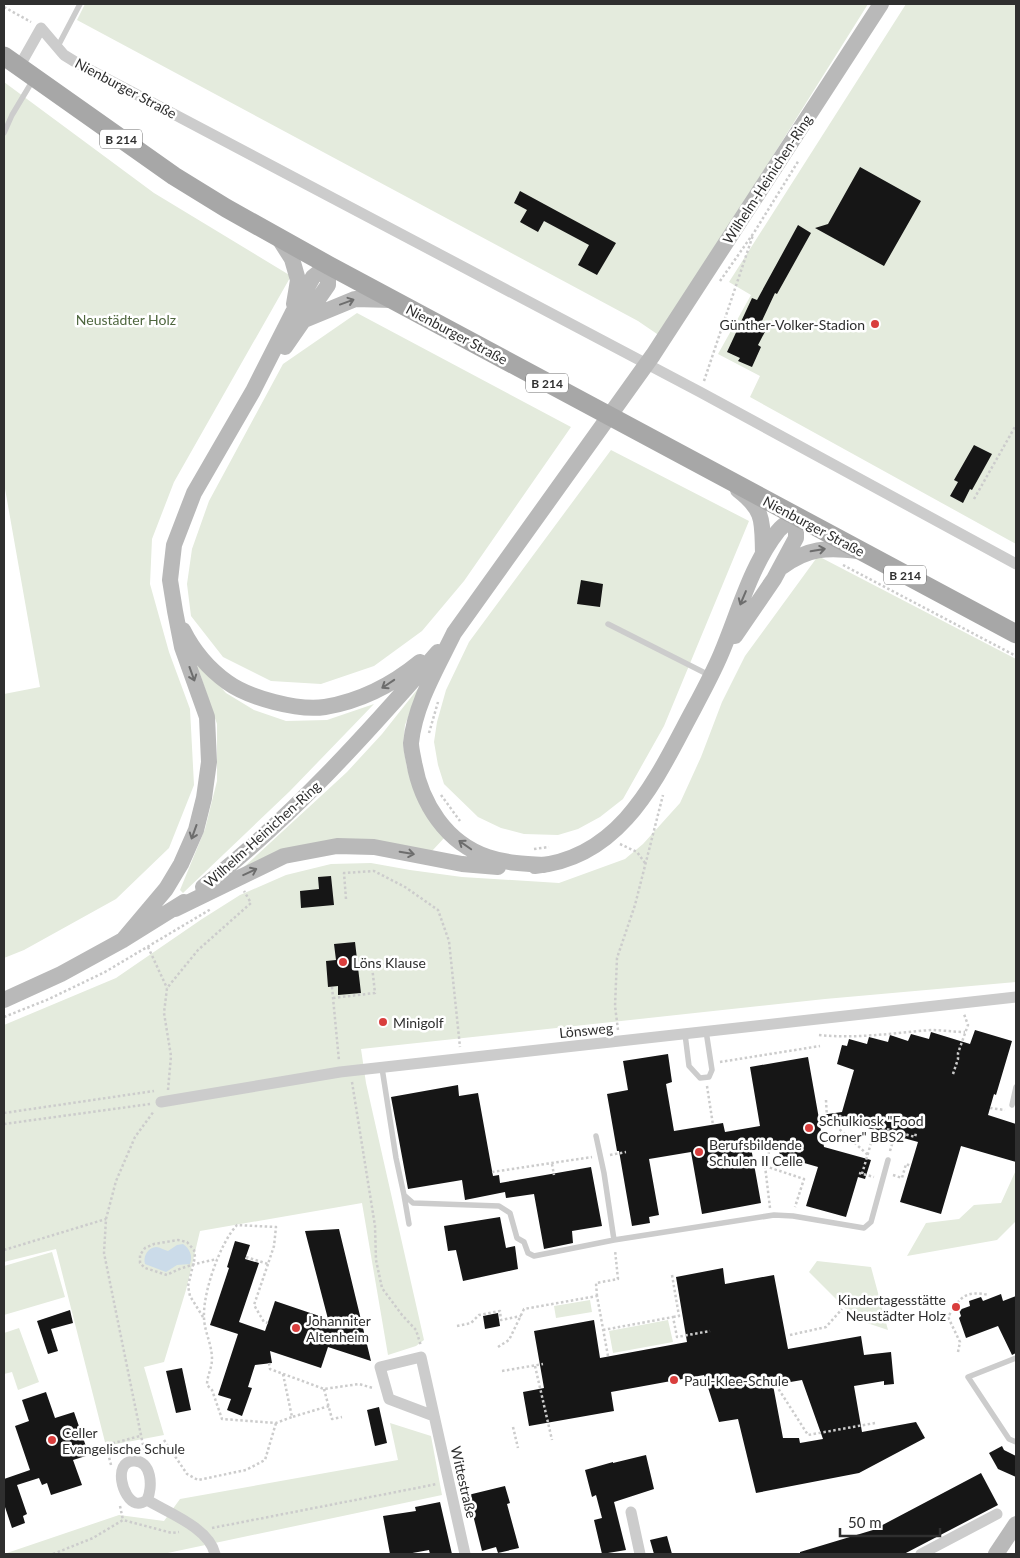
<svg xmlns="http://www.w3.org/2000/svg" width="1020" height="1558" font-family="Lato,sans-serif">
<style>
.green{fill:#e4ebdd}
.water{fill:#cbdbe9}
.building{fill:#161616;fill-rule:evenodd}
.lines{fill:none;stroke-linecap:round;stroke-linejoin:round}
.path{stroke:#ccc;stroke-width:2.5;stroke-dasharray:2.5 2.5;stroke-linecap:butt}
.lane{stroke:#ccc;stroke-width:5.5}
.street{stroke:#ccc;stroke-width:11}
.secondary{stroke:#b9b9b9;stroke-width:16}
.primary{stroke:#a7a7a7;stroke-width:19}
.oneway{stroke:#6d6d6d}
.poi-dot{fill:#d93e3d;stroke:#fff;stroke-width:2}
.labels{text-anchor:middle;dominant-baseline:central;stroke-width:5;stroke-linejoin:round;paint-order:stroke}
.shield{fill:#fff;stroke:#6d6d6d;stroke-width:1}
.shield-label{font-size:12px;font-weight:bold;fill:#2f2f2f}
.street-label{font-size:14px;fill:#2f2f2f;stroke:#fff}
.park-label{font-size:14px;fill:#4f673f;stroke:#fff}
.poi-label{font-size:14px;fill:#2f2f2f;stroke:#fff;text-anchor:start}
</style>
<rect width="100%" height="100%" fill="#fff"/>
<path class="green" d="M85,4H868L660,336L638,321L77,20Z
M906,4H1016V544L750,397L760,376L718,354L751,295L729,282Z
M4,82L154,193L291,276L174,482L152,539L150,584L169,652L190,709L194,785L169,848L116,899L24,950L4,958V694L40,687L4,483Z
M357,313L571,427L464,581L422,631L374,666L321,684L271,681L223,657L191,616L187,584L192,549L209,501L283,364Z
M611,450L749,521L664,726L623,799L600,817L578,829L558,835L524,834L501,828L478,817L444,784L438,765L434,742L437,722L446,690L469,642Z
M818,556L1016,659V982L825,999L361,1049L366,1083L424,1340L416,1346L388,1355L362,1203L200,1231L186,1290L164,1362L144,1367L164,1435L106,1446L56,1249L4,1262V1025L116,978L202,919L240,895L286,875L331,864L371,863L410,870L462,877L559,883L625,859L643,844L680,803L701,757L722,702L745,656Z
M195,659L226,693L254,710L286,721L327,720L374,704L290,791L183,893L180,890L205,829L217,781V724Z
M420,686L405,725L403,745L407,768L419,802L445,837L432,851L396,844L244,867L347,772L382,734Z
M1016,1170V1221L997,1240L907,1256L926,1223L959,1219L974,1205L1001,1203Z
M52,1252L65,1297L4,1315V1266Z
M817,1261L871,1267L888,1330L867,1323L847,1310L809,1272Z
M590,1300L592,1312L556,1318L554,1306Z
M668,1320L673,1342L613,1353L609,1331Z
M19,1328L39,1382L18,1390L12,1372L4,1374V1333Z
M390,1423L431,1436L442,1495L163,1554H4L119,1515L164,1521L180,1499L398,1460Z"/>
<path class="water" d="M183,1244C190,1249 193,1256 190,1264L177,1265L166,1272L145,1264C143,1257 147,1248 156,1247C160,1247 164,1250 168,1251L177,1245Z"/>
<path class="building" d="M860,167L921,201L884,266L815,228L828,224Z
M520,191L616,243L597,275L578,265L589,245L544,221L538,232L520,222L527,210L514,203Z
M798,225L811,233L777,294L775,293L761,323L768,326L758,345L761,347L752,367L738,361L740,358L727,352L752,298L757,300Z
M974,445L992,454L972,490L970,489L963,503L950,496L958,482L954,480Z
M581,580L603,584L600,607L577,604Z
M331,876L334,905L301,908L300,891L319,889L318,877Z
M355,942L361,993L338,995V986L328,987L326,961L336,960L334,944Z
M975,1030L1012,1041L996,1095L994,1094L988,1115L1016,1124V1162L961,1146L941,1214L900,1202L918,1142L821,1115L842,1112L854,1070L837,1064L842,1045L847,1046L849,1039L867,1044L869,1037L888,1042L890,1035L908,1041L911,1034L929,1039L931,1032L970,1044Z
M668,1054L672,1082L666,1084L674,1131L723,1123L725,1132L760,1126L750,1067L808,1057L824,1147L871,1160L865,1179L858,1177L846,1217L806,1206L818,1167L780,1156L779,1151L750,1142L761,1203L702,1214L691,1152L649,1159L659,1215L649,1217L650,1223L632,1226L619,1151H617L607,1094L628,1090L623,1061Z
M458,1085L459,1096L478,1093L493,1176L499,1175L500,1183L591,1167L602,1226L572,1231L573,1243L544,1249L534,1194L506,1198L505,1192L465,1200L462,1180L408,1189L391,1097Z
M500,1217L506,1248L515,1246L518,1269L463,1281L456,1250L448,1251L444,1226Z
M339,1229L371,1361L328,1347L321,1368L270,1351L272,1363L255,1365L248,1387L252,1388L242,1416L227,1410L231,1399L218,1395L238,1334L210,1325L229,1268L227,1267L235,1241L250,1245L245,1259L259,1263L239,1322L265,1331L275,1301L328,1319L305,1231Z
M723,1268L725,1284L774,1275L788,1349L861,1336L864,1355L891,1352L894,1384L884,1385V1381L854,1386L862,1432L916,1422L925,1438L859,1473L756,1493L738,1419L719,1422L704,1375L611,1392L614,1411L529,1426L523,1392L544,1388L534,1331L594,1320L600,1358L687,1342L676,1277ZM802,1380L823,1439L800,1443L799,1438H783L773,1385Z
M1001,1294L1003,1301L1016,1296V1353L1012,1355L998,1326L966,1338L959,1318L961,1316L959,1310L970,1306L969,1301L981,1297L983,1301Z
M70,1310L73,1323L51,1329L58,1351L48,1354L37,1321Z
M498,1313L500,1326L485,1329L483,1316Z
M182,1368L191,1410L176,1413L166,1371Z
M46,1392L55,1418L74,1412L89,1455L73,1460L82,1485L51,1495L47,1483L42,1485L39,1478L17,1485L27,1514L23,1516L25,1523L12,1528L4,1504V1479L30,1470L15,1426L29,1421L22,1400Z
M379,1407L387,1443L375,1446L367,1410Z
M1002,1446L1004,1450L1016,1456V1477L998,1469L989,1453Z
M646,1455L654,1489L614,1502L626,1550L602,1554L594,1520L602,1518L596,1495L592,1497L585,1470L613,1462V1463Z
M981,1473L998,1505L904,1554H800V1552L873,1530Z
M505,1486L510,1503L507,1504L519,1548L498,1553L496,1547L482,1551L468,1495Z
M440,1502L452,1554H430L429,1550L407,1554H390L383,1516L416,1511L415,1507Z
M667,1536L672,1554H654L650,1540Z"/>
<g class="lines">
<path class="path" d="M4,7L31,22
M720,281L755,231L799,160
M704,381L753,235
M974,499L1016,425
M843,565L1016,656
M429,733L438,702
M441,795L460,821
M620,844L637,852L645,863
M534,849L549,847
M346,899L344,873L374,871L405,887L438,910L449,941L460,1047
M148,947L167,988
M332,987L339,1061
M333,998L375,993L372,966
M4,1017L49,999L105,972L211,909
M618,1030L615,1006L617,958L635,905L663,795
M819,1035C856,1039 893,1033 931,1030C942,1030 953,1032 965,1032
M720,1062L820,1046
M953,1074L958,1059V1053L968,1025L964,1014
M352,1082L375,1226L376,1260L382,1288L402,1315L416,1330L421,1346
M707,1086L713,1125
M168,1090L171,1056L164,1013L167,988L198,950L251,903L244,891
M826,1100L827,1118L868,1155
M990,1108L1005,1110
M4,1113L154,1091
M819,1119L840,1116L915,1137L916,1133
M4,1124L150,1104
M890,1151L896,1131
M610,1155L626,1152
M552,1164L554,1175
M765,1166L804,1179L795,1207
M492,1172L592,1157
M859,1173L874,1177
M862,1174L876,1126
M893,1175L902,1178L906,1164L911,1166
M770,1208L765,1166L770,1148
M4,1250L106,1219
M246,1257L268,1264L274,1246L276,1227L237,1225C220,1243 203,1292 204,1317C204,1331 212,1344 212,1359C212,1368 207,1376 207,1385L212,1390L222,1419L276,1423L292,1417
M268,1264L254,1305L264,1322L268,1323
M672,1275L679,1316L673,1317
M597,1296L596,1283L618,1279L615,1250
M203,1317L190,1296L188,1286L195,1257L194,1250L187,1242L178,1240L154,1244L145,1248L140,1255V1263L145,1268L167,1275C183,1266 199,1263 217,1259
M457,1326L471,1323L479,1315L500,1311L501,1320L521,1316
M603,1330L673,1317L677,1337L710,1331
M790,1335L826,1327L842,1309
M498,1347L509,1340L524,1309L597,1296L608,1356
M958,1352L960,1342L948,1317C960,1297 965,1290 989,1295
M269,1363L270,1369L324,1389L359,1384L373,1388
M535,1366L552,1440
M502,1371L543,1364
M283,1374L292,1417L329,1406
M776,1385L808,1435L875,1423
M324,1389L332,1419L342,1417
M513,1427L518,1448
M164,1440L187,1474L198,1480L246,1470L265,1460L276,1423
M144,1450L104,1253L106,1219L116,1181L135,1137L154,1111
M111,1465L107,1449L110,1444L140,1436
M120,1506L123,1520
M212,1528L437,1484
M53,1554L93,1538L123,1520L172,1533L179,1532"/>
<path class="lane" d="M57,48L80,4
M4,133L12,115L33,80
M608,624L709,675
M685,1034L689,1066L700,1078L709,1077L712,1070L706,1031
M382,1068L396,1158L404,1195L413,1203L499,1206L510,1213L517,1238L524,1242L528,1253L534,1256L614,1240
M1012,1105L1016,1087
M596,1136L604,1173L614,1240L774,1215L793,1216L864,1228L871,1222L888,1160
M404,1195L409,1224
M1016,1358L968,1377L1009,1439L1016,1442"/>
<path class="street" d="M19,67L41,28L64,55L77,63L700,392L1016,564
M161,1102L340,1072L1016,997
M434,1416L389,1399L380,1367L421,1357L465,1554
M147,1500C153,1488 152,1459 133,1461C113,1462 122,1499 136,1503C140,1504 144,1502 147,1500C169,1513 209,1528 215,1554
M631,1512L640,1554
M921,1554L997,1514"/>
<path class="secondary" d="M278,237L292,259L298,280L294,304
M304,320L355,299L392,300
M285,347L328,285V265
M738,490C765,511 762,521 763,553
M782,567C807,548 827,547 858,551
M183,630C193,650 209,669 227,682C249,698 298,711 325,707C361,701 392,685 420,662
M735,636L774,579L796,538V516
M544,865C525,864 506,863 488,857C446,843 421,803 414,762C413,756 411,749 411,743C415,704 437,668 454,633L653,355L881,4
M535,866C614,859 650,792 683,729C696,704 710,680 721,654C738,614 751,565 778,531C783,525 790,521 796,516
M203,887C291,818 365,736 438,652
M175,909L284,856L337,846L374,847L462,864L498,867
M123,940L166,889L181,864L196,830L204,798L209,762L207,717L182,647L175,611L170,580L174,545L194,493L253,391L292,314L313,277L328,265
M4,1000L61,974L123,940L184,902
M996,1554L1016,1524"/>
<path class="primary" d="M4,56L174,176L226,208L328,265L1016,634"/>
</g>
<defs><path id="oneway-shaft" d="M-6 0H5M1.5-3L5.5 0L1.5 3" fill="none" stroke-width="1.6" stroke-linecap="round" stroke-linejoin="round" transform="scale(1.25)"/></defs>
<g class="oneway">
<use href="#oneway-shaft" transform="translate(347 302) rotate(-20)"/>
<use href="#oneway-shaft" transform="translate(818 550) rotate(-10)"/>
<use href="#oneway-shaft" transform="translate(743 598) rotate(113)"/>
<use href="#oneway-shaft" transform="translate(192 674) rotate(70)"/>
<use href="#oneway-shaft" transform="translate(388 684) rotate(146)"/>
<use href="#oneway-shaft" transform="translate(194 832) rotate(110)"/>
<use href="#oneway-shaft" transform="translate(465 845) rotate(-145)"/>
<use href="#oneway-shaft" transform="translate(407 853) rotate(10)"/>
<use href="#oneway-shaft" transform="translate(250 872) rotate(-25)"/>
</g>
<g class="poi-dot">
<circle cx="875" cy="324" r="5"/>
<circle cx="343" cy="962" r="5"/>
<circle cx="383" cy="1022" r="5"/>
<circle cx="809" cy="1128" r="5"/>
<circle cx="699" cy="1152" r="5"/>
<circle cx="956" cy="1307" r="5"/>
<circle cx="296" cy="1328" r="5"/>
<circle cx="674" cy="1380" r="5"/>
<circle cx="52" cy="1440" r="5"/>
</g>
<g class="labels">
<g class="shield">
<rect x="100" y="129.5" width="42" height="19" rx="4"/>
<rect x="526" y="373.5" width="42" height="19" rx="4"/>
<rect x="884" y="565.5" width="42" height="19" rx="4"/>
</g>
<g class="shield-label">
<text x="121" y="139">B 214</text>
<text x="547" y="383">B 214</text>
<text x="905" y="575">B 214</text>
</g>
<g class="street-label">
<text transform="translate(126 88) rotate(28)">Nienburger Straße</text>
<text transform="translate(767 179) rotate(-57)">Wilhelm-Heinichen-Ring</text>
<text transform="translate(457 334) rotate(28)">Nienburger Straße</text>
<text transform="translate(814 526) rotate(28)">Nienburger Straße</text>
<text transform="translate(262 834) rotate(-42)">Wilhelm-Heinichen-Ring</text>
<text transform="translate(586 1030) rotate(-6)">Lönsweg</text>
<text transform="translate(464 1482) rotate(77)">Wittestraße</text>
</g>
<g class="park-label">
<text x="126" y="319">Neustädter Holz</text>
</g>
<g class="poi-label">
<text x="865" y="324" text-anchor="end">Günther-Volker-Stadion</text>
<text x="353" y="962">Löns Klause</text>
<text x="393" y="1022">Minigolf</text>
<text x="819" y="1120">Schulkiosk "Food<tspan x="819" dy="16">Corner" BBS2</tspan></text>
<text x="709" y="1144">Berufsbildende<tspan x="709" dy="16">Schulen II Celle</tspan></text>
<text x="946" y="1299" text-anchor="end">Kindertagesstätte<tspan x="946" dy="16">Neustädter Holz</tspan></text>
<text x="306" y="1320">Johanniter<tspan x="306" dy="16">Altenheim</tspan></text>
<text x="684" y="1380">Paul-Klee-Schule</text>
<text x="62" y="1432">Celler<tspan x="62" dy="16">Evangelische Schule</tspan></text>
</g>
</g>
<rect width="1020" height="1558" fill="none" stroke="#2f2f2f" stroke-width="10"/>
<path d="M840 1528v8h100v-8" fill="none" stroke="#2f2f2f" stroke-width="2.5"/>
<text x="848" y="1528" font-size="15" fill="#2f2f2f" stroke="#ffffff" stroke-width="4" paint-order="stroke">50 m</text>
</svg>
